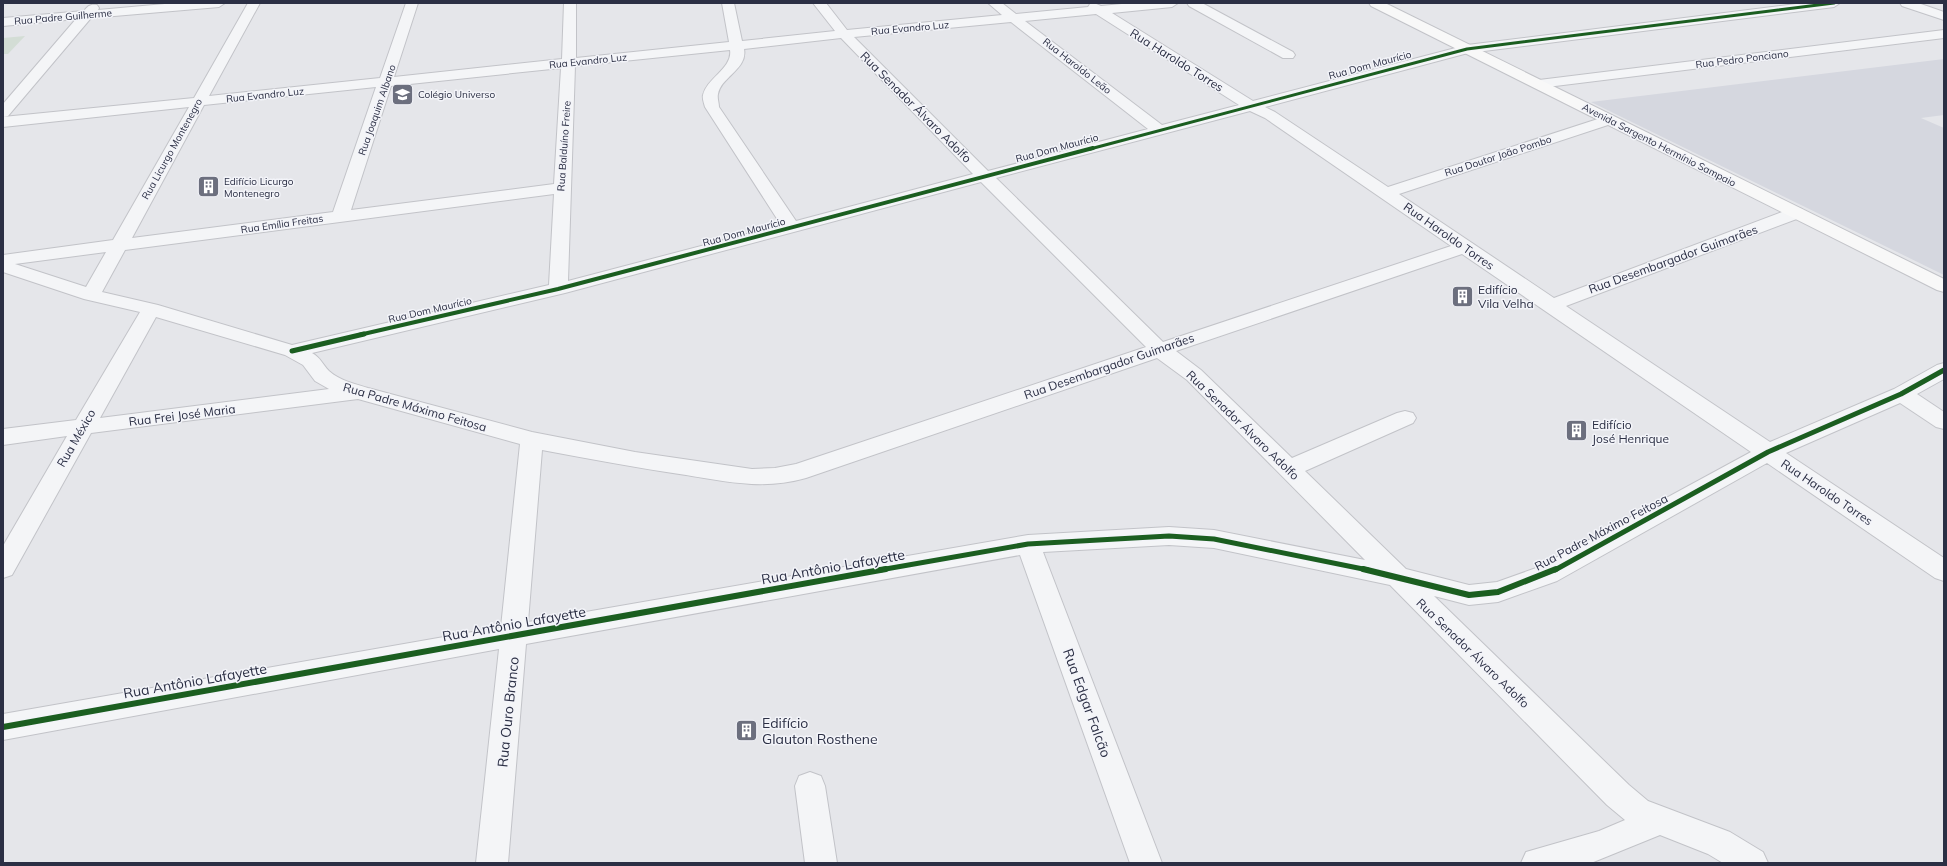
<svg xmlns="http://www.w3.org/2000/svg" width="1947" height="866" font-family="Mulish,sans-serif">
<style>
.built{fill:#d5d7df}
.green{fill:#d3ddd5}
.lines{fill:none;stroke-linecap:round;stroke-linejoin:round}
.minor-casing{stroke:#c2c3c8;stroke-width:2}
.secondary-casing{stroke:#c2c3c8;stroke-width:2}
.minor{fill:#f4f5f7;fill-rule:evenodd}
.secondary{fill:#f8f8f8;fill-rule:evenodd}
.cycleway-far3-casing{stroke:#f3f4f9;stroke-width:4.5}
.cycleway-far2-casing{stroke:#f3f4f9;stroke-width:6}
.cycleway-far1-casing{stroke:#f3f4f9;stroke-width:8}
.cycleway-casing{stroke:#f3f4f9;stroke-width:9}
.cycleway-far3{stroke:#1b5e20;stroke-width:3}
.cycleway-far2{stroke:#1b5e20;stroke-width:4}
.cycleway-far1{stroke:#1b5e20;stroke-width:5}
.cycleway{stroke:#1b5e20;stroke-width:6}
.labels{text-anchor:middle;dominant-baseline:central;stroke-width:3;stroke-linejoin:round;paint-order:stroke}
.far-street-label{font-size:10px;fill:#2b2f44;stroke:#f3f4f9}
.far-poi-label{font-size:10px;fill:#2b2f44;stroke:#f3f4f9;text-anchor:start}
.street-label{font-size:12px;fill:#2b2f44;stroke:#f3f4f9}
.poi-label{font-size:12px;fill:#2b2f44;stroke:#f3f4f9;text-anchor:start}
.near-street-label{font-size:14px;fill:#2b2f44;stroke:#f3f4f9}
.near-poi-label{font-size:14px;fill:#2b2f44;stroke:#f3f4f9;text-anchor:start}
</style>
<rect width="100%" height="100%" fill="#e5e6ea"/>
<path class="built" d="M1944,59V115L1921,118L1944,128V275L1591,102Z"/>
<path class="green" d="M25,36L8,54H3V38Z"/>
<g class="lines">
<defs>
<path id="minor" d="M176,3H225L219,7L91,18L8,116L3,117L194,98L248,3H260L209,96L380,78L406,3H418L394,77L562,59L564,3H576V58L729,42L722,3H734L742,41L835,31L813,3H826L847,30L1002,15L988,3H1002L1016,14L1088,7L1090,4L1094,3L1101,6L1132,3H1178L1172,7L1112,13L1253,101L1467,45L1804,3H1840L1834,7L1468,53L1265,107L1275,112L1388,187L1604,117H1614L1617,120L1614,123L1399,194L1554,298L1790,209L1796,208L1802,209L1805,213L1802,217L1566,306L1770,442L1894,389L1937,365L1944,363V379L1917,394L1944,412V429L1936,427L1900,403L1786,453L1944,558V581L1935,578L1767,463L1557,581L1498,602L1469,605L1434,596L1629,785L1648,801L1730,832L1763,852L1768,863H1723L1708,854L1660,835L1591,863H1521L1526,852L1599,831L1625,820L1607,805L1390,585L1214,548L1169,545L1043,552L1162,863H1130L1020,555L526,644L508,863H476L499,649L3,740V714L501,627L520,444L358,399L91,433L12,575L3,578V546L67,436L3,445V429L76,420L140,312L84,299L3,272V255L113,240L189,107L3,127V104L76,19L3,26V18L84,11C88,6 90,4 97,5L99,8L98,10ZM1096,14L1239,105L1162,125L1025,21ZM1011,22L1148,129L988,171L854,37ZM841,38L973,174L796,221L719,107C719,103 717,98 718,94C721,77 748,69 744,49ZM730,50C733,68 707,78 703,95C702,98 704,103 705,107L781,225L568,281L575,66ZM561,68L554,184L351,210L391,86ZM376,87L333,212L132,238L204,105ZM1250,111L1265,118L1451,246L1163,342L996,178ZM981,182L1146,347L796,464L775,468L752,469L635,452L532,432L368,388C356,384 340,381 329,371C323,365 320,357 312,353L565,293ZM554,194L549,285L292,345L158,305L102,292L125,250ZM106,252L86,287L15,264ZM1462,254L1751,452L1539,567L1497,582L1469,585L1406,569L1305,471L1413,423L1416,418L1413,413L1405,411L1397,413L1292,458L1201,370L1176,351ZM156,317L285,355L303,365L315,381L329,389L100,418ZM1157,358L1187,380L1365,560L1214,530L1169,527L1028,535L528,622L542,450C590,459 638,468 686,475C728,482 764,490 806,478Z
M1187,3H1202L1293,52L1295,55L1293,58H1283L1189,6Z
M1900,3H1918L1944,12V20L1902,6Z
M1944,30V38L1539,88L1534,87L1532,84L1534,81L1539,80Z
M810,772L821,776L825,786L837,863H805L795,786L799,776Z"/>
<path id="secondary" d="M1369,3H1385L1944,279V292L1937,290L1371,6Z"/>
</defs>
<use href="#minor" class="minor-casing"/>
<use href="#secondary" class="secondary-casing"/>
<use href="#minor" class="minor"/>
<use href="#secondary" class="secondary"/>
<defs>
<path id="cycleway-far3" d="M1090,149L1467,49L1834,3"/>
<path id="cycleway-far2" d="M359,335L558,289L1093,148"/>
<path id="cycleway-far1" d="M292,351L364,334
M880,570L1028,544L1169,536L1214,539L1368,570
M1555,570L1768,452L1901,394L1944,370"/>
<path id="cycleway" d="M1363,569L1469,595L1498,592L1556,569
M3,727L886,569"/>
</defs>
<use href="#cycleway-far3" class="cycleway-far3-casing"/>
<use href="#cycleway-far2" class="cycleway-far2-casing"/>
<use href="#cycleway-far1" class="cycleway-far1-casing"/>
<use href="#cycleway" class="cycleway-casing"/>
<use href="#cycleway-far3" class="cycleway-far3"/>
<use href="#cycleway-far2" class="cycleway-far2"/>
<use href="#cycleway-far1" class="cycleway-far1"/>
<use href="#cycleway" class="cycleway"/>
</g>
<defs>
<symbol id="school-square" viewBox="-11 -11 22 22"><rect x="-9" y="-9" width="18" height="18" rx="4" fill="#6c6f7e" stroke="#f3f4f9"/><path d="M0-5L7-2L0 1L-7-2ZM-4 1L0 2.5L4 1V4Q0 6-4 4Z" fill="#fff"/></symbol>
<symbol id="building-square" viewBox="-11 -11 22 22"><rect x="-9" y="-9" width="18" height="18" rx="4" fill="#6c6f7e" stroke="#f3f4f9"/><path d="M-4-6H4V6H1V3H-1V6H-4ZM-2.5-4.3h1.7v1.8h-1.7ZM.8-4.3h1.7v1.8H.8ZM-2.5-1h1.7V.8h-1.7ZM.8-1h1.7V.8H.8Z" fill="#fff"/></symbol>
</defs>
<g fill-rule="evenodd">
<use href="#school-square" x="390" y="82" width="25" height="25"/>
<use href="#building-square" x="196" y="174" width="25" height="25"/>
<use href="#building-square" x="1450" y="284" width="25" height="25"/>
<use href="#building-square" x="1564" y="418" width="25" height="25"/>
<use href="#building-square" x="734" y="718" width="25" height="25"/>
</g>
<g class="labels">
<g class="far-street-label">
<text transform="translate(63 17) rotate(-5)">Rua Padre Guilherme</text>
<text transform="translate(910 28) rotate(-5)">Rua Evandro Luz</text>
<text transform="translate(1742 59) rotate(-7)">Rua Pedro Ponciano</text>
<text transform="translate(588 61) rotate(-6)">Rua Evandro Luz</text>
<text transform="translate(1370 65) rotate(-15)">Rua Dom Maurício</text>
<text transform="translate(1077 66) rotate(38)">Rua Haroldo Leão</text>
<text transform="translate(265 95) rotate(-6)">Rua Evandro Luz</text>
<text transform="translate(377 110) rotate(-71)">Rua Joaquim Albano</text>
<text transform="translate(1659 145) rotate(27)">Avenida Sargento Hermínio Sampaio</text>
<text transform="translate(564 146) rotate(-86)">Rua Balduíno Freire</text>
<text transform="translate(1057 148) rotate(-15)">Rua Dom Maurício</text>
<text transform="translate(172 149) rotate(-61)">Rua Licurgo Montenegro</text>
<text transform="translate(1498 156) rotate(-18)">Rua Doutor João Pombo</text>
<text transform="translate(282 224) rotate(-8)">Rua Emília Freitas</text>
<text transform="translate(744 232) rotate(-15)">Rua Dom Maurício</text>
<text transform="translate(430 310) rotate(-13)">Rua Dom Maurício</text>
</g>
<g class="far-poi-label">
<text x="418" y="94">Colégio Universo</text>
<text x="224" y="181">Edifício Licurgo<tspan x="224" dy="12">Montenegro</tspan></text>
</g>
<g class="street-label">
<text transform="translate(1177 60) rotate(32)">Rua Haroldo Torres</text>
<text transform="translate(916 107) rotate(45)">Rua Senador Álvaro Adolfo</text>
<text transform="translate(1449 236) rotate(35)">Rua Haroldo Torres</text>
<text transform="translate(1673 259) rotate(-20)">Rua Desembargador Guimarães</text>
<text transform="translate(1109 366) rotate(-19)">Rua Desembargador Guimarães</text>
<text transform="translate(415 407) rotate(16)">Rua Padre Máximo Feitosa</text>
<text transform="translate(182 415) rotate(-7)">Rua Frei José Maria</text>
<text transform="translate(1243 425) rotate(44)">Rua Senador Álvaro Adolfo</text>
<text transform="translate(76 438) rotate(-60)">Rua México</text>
<text transform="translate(1827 492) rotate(34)">Rua Haroldo Torres</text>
<text transform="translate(1601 532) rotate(-28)">Rua Padre Máximo Feitosa</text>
<text transform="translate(1473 653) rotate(44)">Rua Senador Álvaro Adolfo</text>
</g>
<g class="poi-label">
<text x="1478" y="289">Edifício<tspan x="1478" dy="14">Vila Velha</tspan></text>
<text x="1592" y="424">Edifício<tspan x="1592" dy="14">José Henrique</tspan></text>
</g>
<g class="near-street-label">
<text transform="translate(833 567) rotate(-10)">Rua Antônio Lafayette</text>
<text transform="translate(514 624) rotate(-10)">Rua Antônio Lafayette</text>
<text transform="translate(195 681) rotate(-10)">Rua Antônio Lafayette</text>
<text transform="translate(1087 703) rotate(70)">Rua Edgar Falcão</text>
<text transform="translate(508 712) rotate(-84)">Rua Ouro Branco</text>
</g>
<g class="near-poi-label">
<text x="762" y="723">Edifício<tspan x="762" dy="16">Glauton Rosthene</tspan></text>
</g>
</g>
<rect width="1947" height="866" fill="none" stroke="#2b2f44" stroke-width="8"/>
</svg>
